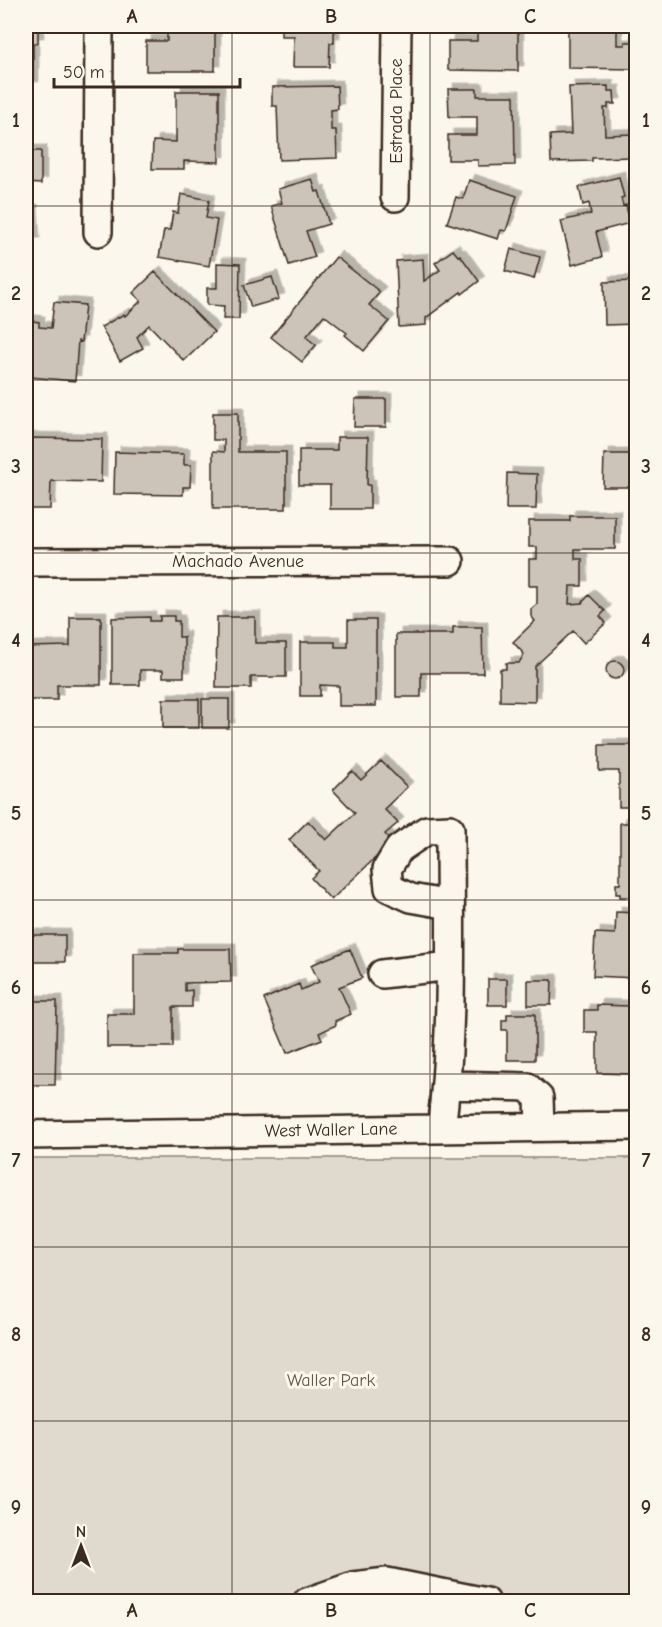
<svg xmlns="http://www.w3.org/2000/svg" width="662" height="1627" font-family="'Comic Neue',sans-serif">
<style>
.green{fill:#dfd9ce;stroke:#8d8276;stroke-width:1.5}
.building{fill:#ccc4b9;stroke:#3b2a1e;stroke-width:1.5;filter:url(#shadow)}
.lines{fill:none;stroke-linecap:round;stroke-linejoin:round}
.minor-casing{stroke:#3b2a1e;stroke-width:32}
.minor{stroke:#fbf7ec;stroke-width:27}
.grid{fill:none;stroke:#3b2a1e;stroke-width:1.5;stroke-opacity:0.55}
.labels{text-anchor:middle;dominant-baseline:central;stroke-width:6;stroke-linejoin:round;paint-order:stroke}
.street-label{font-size:18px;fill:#3b2a1e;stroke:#fbf7ec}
.park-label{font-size:18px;fill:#64564a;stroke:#fbf7ec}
.neatline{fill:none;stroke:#3b2a1e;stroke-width:2}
.grid-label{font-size:20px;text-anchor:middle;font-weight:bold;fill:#3b2a1e}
</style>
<defs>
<filter id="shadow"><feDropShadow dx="5.5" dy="-5.5" stdDeviation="0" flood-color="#0004"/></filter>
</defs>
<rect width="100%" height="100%" fill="#fbf7ec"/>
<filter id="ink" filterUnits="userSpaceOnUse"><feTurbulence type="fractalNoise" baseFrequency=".0167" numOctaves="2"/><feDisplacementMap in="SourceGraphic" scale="12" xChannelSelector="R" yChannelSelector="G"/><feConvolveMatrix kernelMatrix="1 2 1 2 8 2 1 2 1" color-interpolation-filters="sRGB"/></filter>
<g filter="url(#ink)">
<path class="green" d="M26,1158H636V1601H26Z"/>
<path class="building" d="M26,26H38V43H33V87H26Z
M167,26H215V71H146V41H167Z
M281,26H334V43H330L329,67H293L294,36H281Z
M477,26H518V71L448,70V41H477Z
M568,26H617V45H625V42H635V45H636V69L568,68Z
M337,86L338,109L331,110V130H336L337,158L279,160L277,106H272V87Z
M608,86V91H614L615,104H608V108H604L605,135L634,134L635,157L592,158V161L551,162L550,135L571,134L569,87Z
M448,89H477V96H514L515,165L478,166V160H448V135H477V117H449Z
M176,91H219V162L184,161V169H152L153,141L176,142Z
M26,151H41V184L26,183Z
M619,177L624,197L621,198L623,206L626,205L630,223L596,232L602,257L572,265L561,221L591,214L589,203L583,205L579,187Z
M312,179L316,192L319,191L329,224L306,231L315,257L289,265L271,206L282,203L278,189Z
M469,180L517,196L506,231L501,230L498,239L447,223L456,197L463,199Z
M181,194L209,200L206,218L217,220L209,266L159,257L164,230H170L173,212L178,213Z
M32,210L34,243L26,244V211Z
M511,249L540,257L534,279L505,271Z
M453,250L458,256L460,255L479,281L462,294L461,292L426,318V325L399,327L396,261L423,259L424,281L440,270L435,263Z
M336,257L380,292L369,305L389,321L364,351L345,335L347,333L324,315L306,337L316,345L302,362L271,337Z
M217,263L240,264L239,319H223L224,306L207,305V288H217Z
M155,272L214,332L184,361L149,325L137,337L143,348L120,361L101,327L124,314L125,316L141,301L133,293Z
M272,277L279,299L251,307L244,285Z
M636,281V324L605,325L604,282Z
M54,302L85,305L81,342L78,341L75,381L30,377L31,367L26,366V320L39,322V327L51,328Z
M355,399H386V427H354Z
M213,413H238V452H286V509H213V451L224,452V440H213Z
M337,437H368L367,485H370V509H330V485H299V450H337Z
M26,438L102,439L101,482L51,481L50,509H26Z
M115,452L184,454V465H191L190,487H183V495L114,494Z
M604,454H636V487H603Z
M507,473L537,474L536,509H506Z
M570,516H615V549H575V559H582V586H570L569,604L582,603L589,595L605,611L600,616L606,623L584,643L573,631L535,666V702L500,701V669H506V663H519L524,654L513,642L535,621L531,616V609L537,604V586H529V559H537V547H529V521H570Z
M160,616H174V621H179V637H184V677H163V670H140V685H112V618L150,617V621H160Z
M70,617H101V685H57V700H26V647L70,646Z
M217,617H255V643H286V677H251V688H216Z
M348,620H376V706H339V686L320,685V696H300V642H335V647H348Z
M453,627H482L483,673H421V697H396V634H453Z
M606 670a9 9 0 1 1 18 0a9 9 0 1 1-18 0Z
M163,699H199V728H163Z
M202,699H229V728H202Z
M599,745H636V807H619V771H599Z
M381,761L407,787L384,809L398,823L385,834L392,842L331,900L311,878L319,871L289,840L308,821L326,840L355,813L333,790L352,771L361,780Z
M620,823H636V897H620V894H616V884H620Z
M616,912L636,913V978L593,976L595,933L615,934Z
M28,935H65V962H28Z
M178,949H230L231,982L185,983V991L192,990V1007H173V1047H107V1014H134V953H178Z
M350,949L362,978L339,987L351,1014L335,1021L336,1025L319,1033L322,1039L287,1053L264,999L299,984L301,990L319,982L311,965Z
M488,979H507V1005H488Z
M528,980H552L551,1005H528Z
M630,998H636V1055H632V1074L597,1073V1032H584V1010H597V1005L630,1006Z
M26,1001H57L55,1085H26Z
M507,1014H535V1060H507V1030H502V1020H507Z"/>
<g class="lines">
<defs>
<path id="minor" d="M395,197L397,26
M98,232L99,26
M26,562L450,561
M382,974L450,966
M447,1085L527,1087L539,1098L540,1126
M441,1129C454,1030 450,929 450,829L427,830L399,849L387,869L389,888L411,898L450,905
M26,1135L636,1126
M307,1602L353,1586L387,1582L486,1602"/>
</defs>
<use href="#minor" class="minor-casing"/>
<use href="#minor" class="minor"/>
</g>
</g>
<path class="grid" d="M232,26V1602M430,26V1602M26,206H636M26,380H636M26,553H636M26,727H636M26,900H636M26,1074H636M26,1247H636M26,1421H636"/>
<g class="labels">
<g class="street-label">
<text transform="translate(396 111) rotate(-90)">Estrada Place</text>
<text x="238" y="561">Machado Avenue</text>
<text transform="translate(331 1130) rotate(-1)">West Waller Lane</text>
</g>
<g class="park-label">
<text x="331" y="1380">Waller Park</text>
</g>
</g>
<rect width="662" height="1627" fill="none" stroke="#fbf7ec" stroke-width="66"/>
<g transform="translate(81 1546)" stroke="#fbf7ec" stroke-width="4.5" paint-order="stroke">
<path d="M0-4.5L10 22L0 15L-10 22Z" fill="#3b2a1e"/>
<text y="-9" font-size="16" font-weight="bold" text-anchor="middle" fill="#3b2a1e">N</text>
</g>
<path d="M54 78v9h186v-9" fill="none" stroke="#3b2a1e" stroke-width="3"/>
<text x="63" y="78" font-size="18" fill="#3b2a1e" stroke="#fbf7ec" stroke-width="4.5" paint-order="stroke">50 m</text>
<rect x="33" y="33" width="596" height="1561" class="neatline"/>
<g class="grid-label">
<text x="132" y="23">A</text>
<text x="331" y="23">B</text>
<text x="530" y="23">C</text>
<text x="16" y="127">1</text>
<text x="646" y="127">1</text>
<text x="16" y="300">2</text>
<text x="646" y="300">2</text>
<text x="16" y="473">3</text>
<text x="646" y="473">3</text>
<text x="16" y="647">4</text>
<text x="646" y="647">4</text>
<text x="16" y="820">5</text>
<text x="646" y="820">5</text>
<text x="16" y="994">6</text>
<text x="646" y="994">6</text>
<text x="16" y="1167">7</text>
<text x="646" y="1167">7</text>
<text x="16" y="1341">8</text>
<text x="646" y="1341">8</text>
<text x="16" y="1514">9</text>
<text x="646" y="1514">9</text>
<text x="132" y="1617">A</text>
<text x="331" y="1617">B</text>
<text x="530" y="1617">C</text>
</g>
</svg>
